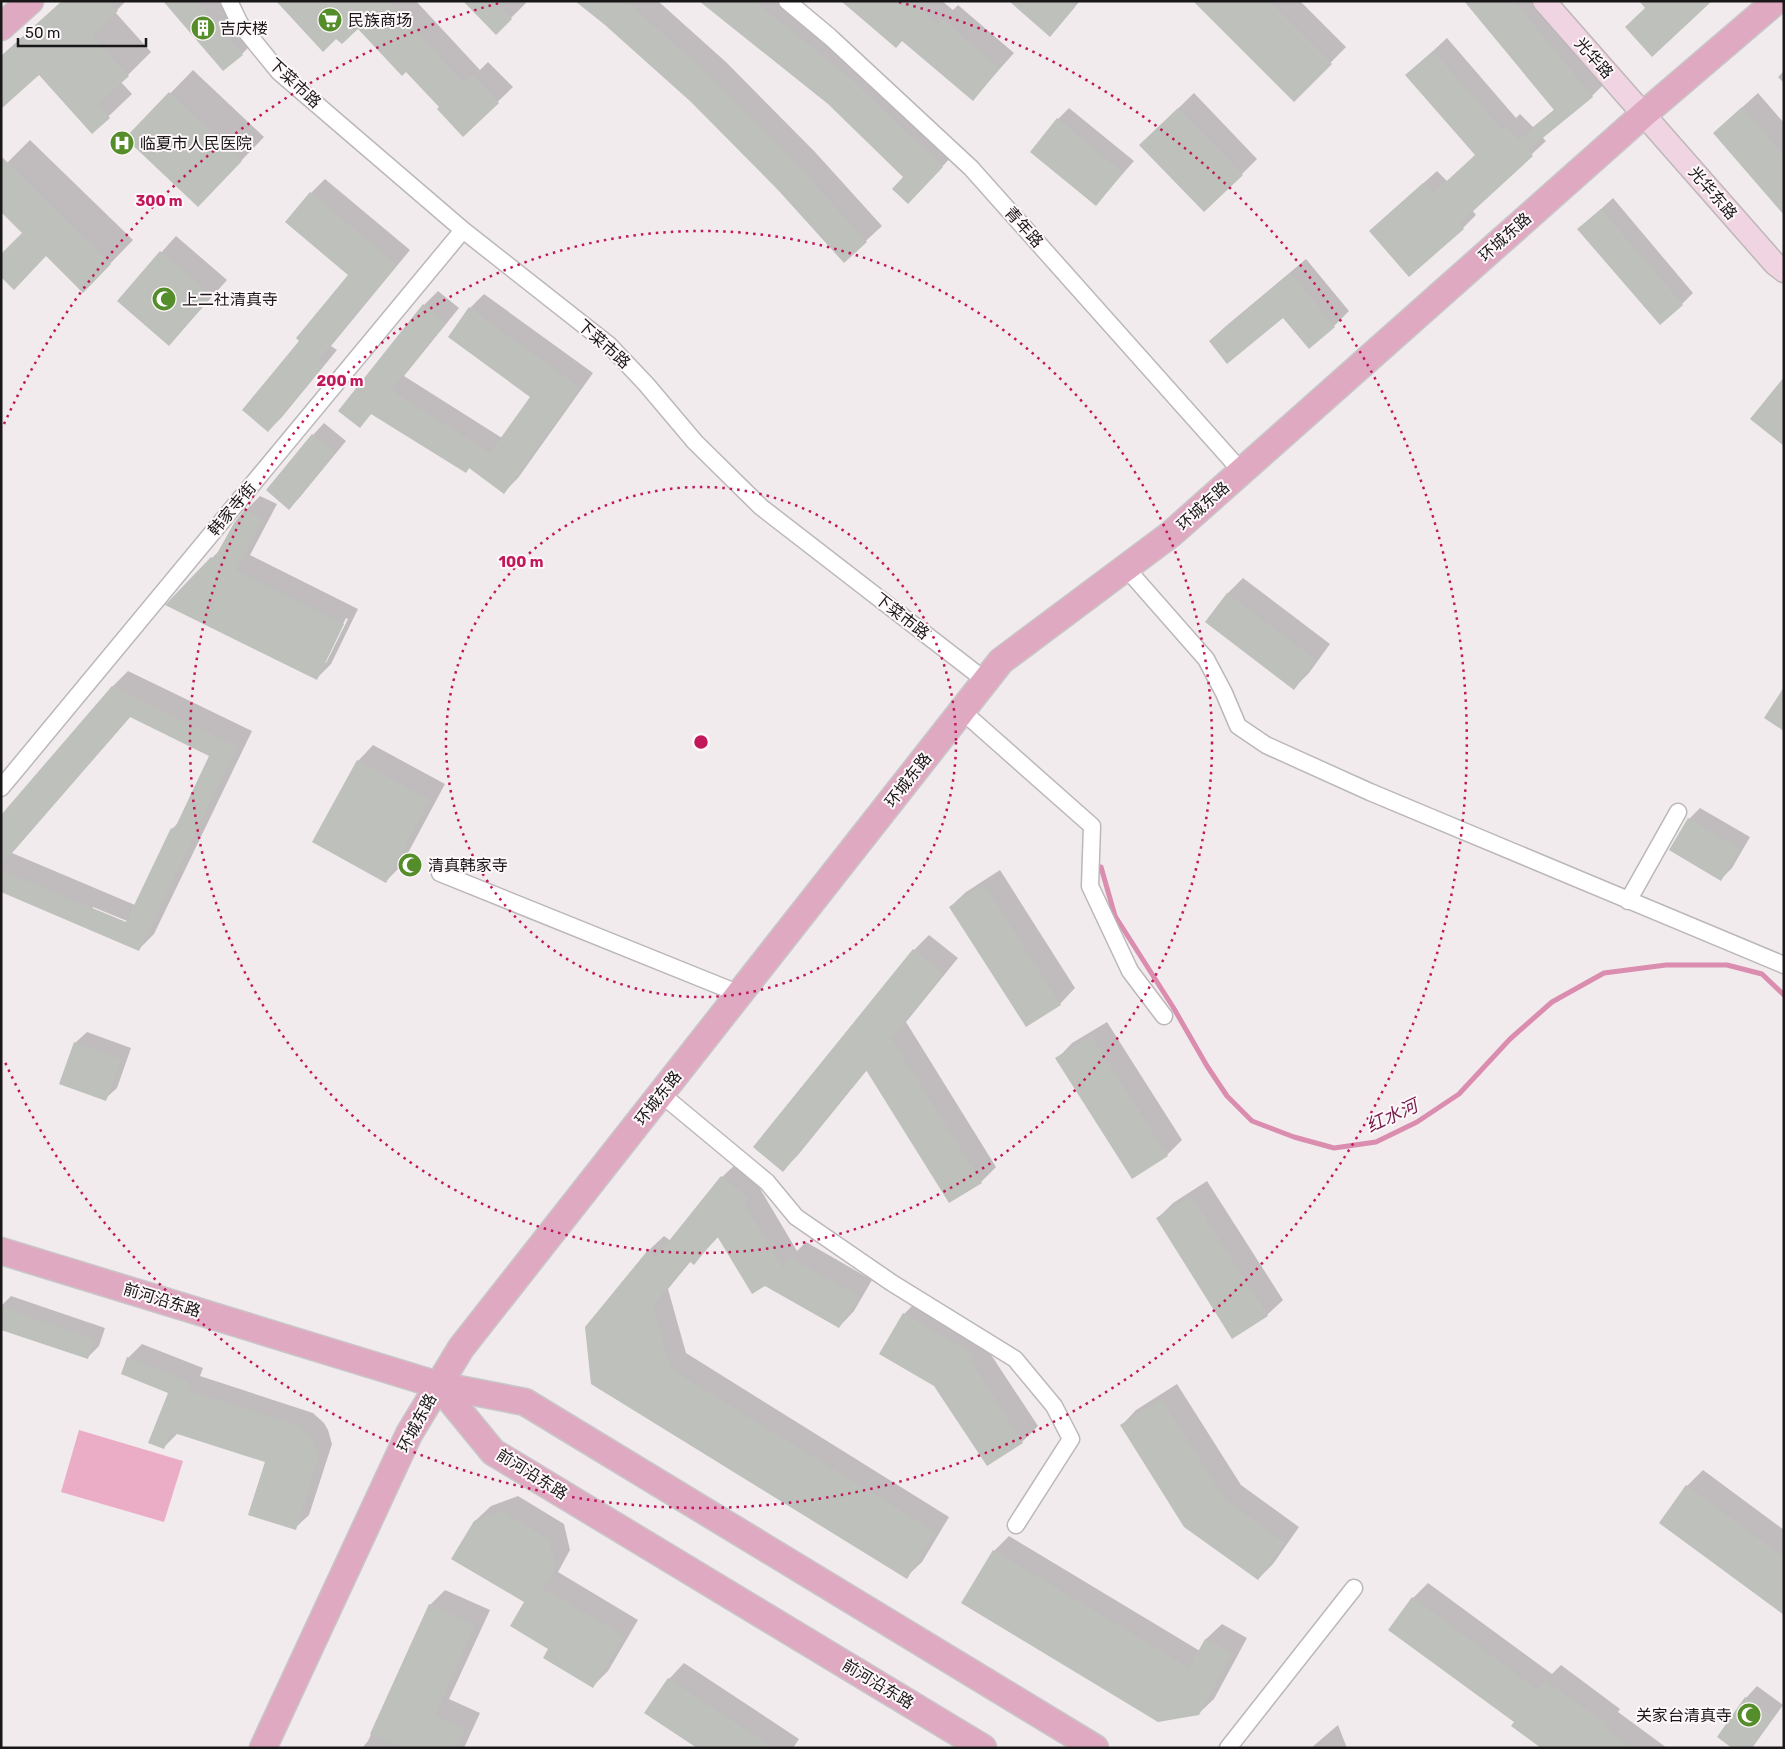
<svg xmlns="http://www.w3.org/2000/svg" width="1785" height="1749" font-family="Rubik,'Noto Sans SC',sans-serif">
<style>
.green{fill:#ebadc6}
.shadow{fill:#0003;fill-rule:evenodd}
.lines{fill:none;stroke-linecap:round;stroke-linejoin:round}
.stream{stroke:#da8dae;stroke-width:5}
.building{fill:#bdc0bb}
.street-casing{stroke:#bcb7b9;stroke-width:19}
.secondary-casing{stroke:#bcb7b9;stroke-width:25}
.primary-casing{stroke:#c8c7c8;stroke-width:29}
.street{stroke:#fff;stroke-width:16}
.secondary{stroke:#f0d4e1;stroke-width:22}
.primary{stroke:#e0a9c2;stroke-width:26}
.ring{fill:none;stroke:#c2185b;stroke-width:2.5;stroke-dasharray:2.5 5}
.labels{text-anchor:middle;dominant-baseline:central;stroke-width:4;stroke-linejoin:round;paint-order:stroke}
.poi-label{font-size:16px;fill:#191718;stroke:#fef8fa;text-anchor:start}
.street-label{font-size:16px;fill:#191718;stroke:#fef8fa}
.water-label{font-size:18px;font-style:italic;fill:#771c4c;stroke:#fef8fa}
.centre{fill:#c2185b;stroke:#fef8fa;stroke-width:2.5}
.ring-label{font-size:15px;text-anchor:middle;font-weight:bold;fill:#c2185b;stroke:#fef8fa;stroke-width:4;stroke-linejoin:round;paint-order:stroke}
</style>
<rect width="100%" height="100%" fill="#f1ebed"/>
<path class="green" d="M79,1430L183,1461L164,1522L61,1492Z"/>
<path class="shadow" d="M62,1H126L115,12L151,52L121,82L132,94L92,132L39,73L1,107V56Z
M165,1H225L257,39L242,54Z
M277,1H416L480,70L488,62L513,87L463,135L441,107L406,70L358,27L336,37Z
M464,1H524L526,3L496,33Z
M577,1H658L727,63L815,152L882,226L844,261L779,189L692,101L606,25Z
M701,1H787L956,152L922,188L905,177L828,103Z
M842,1H942L953,10L958,5L1014,53L973,99L902,39Z
M1011,1H1080L1050,35Z
M1195,1H1300L1346,47L1294,100Z
M1466,1H1539L1606,82L1592,96L1542,137L1546,141L1472,210L1476,215L1463,228L1370,231L1437,171L1447,181L1476,155L1407,75L1447,38L1516,118L1520,114L1533,127L1555,109Z
M193,70L264,137L221,182L127,138Z
M1784,71V83L1778,77Z
M1194,93L1257,159L1242,174L1156,130Z
M1758,93L1784,123V213L1714,133Z
M1069,108L1134,161L1096,204L1058,119Z
M30,140L133,240L106,268L24,233L1,169Z
M325,179L410,250L331,346L337,350L282,417L268,431L301,340L350,275L311,193Z
M1613,198L1693,293L1682,304L1579,229Z
M176,236L227,280L169,345L118,301Z
M1306,259L1349,311L1334,326L1283,316L1210,341L1226,326Z
M438,291L459,308L404,376L502,438L532,397L470,308L484,294L593,373L518,478L504,492L470,467L466,472L372,413L359,426L340,411L424,305Z
M324,423L346,441L300,497L289,508L267,490L313,435Z
M260,496L277,504L250,555L358,609L331,664L316,679L212,558L221,549L246,510ZM346,618L348,619L326,663H324Z
M1243,578L1330,644L1309,673L1294,688L1206,622L1228,593Z
M128,671L252,731L154,934L139,949L1,890V817L113,686ZM131,716L211,755L179,822L172,829L135,905L12,853ZM93,907L132,923L131,926L92,909Z
M373,745L445,784L401,866L386,881L358,761Z
M1700,808L1750,837L1732,868L1721,879L1689,819Z
M1000,870L1075,988L1060,1004L950,907L966,892Z
M929,935L958,958L906,1022L996,1167L981,1182L867,1070L798,1155L783,1170L914,950Z
M1107,1022L1182,1140L1167,1155L1057,1059L1072,1043Z
M87,1032L131,1048L117,1088L105,1099L75,1043Z
M738,1162L763,1182L759,1187L797,1251L806,1242L872,1280L854,1311L839,1327L719,1236L694,1263L691,1261L668,1289L686,1353L949,1517L922,1562L906,1577L593,1383L648,1251L664,1236L671,1241L722,1177Z
M1207,1181L1283,1300L1267,1315L1157,1219L1173,1203Z
M11,1296L105,1328L99,1346L87,1358L1,1328V1306Z
M919,1299L984,1344L1038,1426L1022,1442L987,1464L904,1314Z
M142,1344L203,1368L200,1376L313,1413L324,1423L328,1430L332,1444L309,1515L295,1528L266,1461L178,1433L164,1447L170,1392L128,1358Z
M1177,1384L1241,1485L1299,1527L1273,1564L1258,1579L1121,1426L1136,1410Z
M1703,1470L1784,1530V1613L1660,1523L1687,1486Z
M518,1496L564,1524L570,1550L558,1572L638,1620L608,1671L593,1686L550,1648L526,1602L475,1521L491,1506Z
M1009,1536L1200,1651L1206,1639L1222,1624L1247,1638L1214,1699L1198,1714L994,1551Z
M1428,1583L1552,1674L1561,1665L1620,1709L1618,1712L1667,1748H1543L1516,1722L1390,1629L1413,1598Z
M445,1590L490,1610L449,1699L480,1713L464,1748H362L368,1741L430,1605Z
M684,1663L799,1739L793,1748H699L669,1679Z
M1757,1686L1783,1705L1752,1748H1734L1746,1698Z
M1338,1725L1347,1748H1311Z"/>
<g class="lines">
<path class="stream" d="M1101,867L1115,916L1173,1007L1207,1066L1227,1096L1252,1121L1294,1137L1334,1148L1376,1142L1417,1122L1459,1094L1510,1039L1552,1002L1604,973L1666,965H1727L1762,974L1784,995"/>
</g>
<path class="building" d="M62,1H109L118,11L92,35L129,76L98,104L110,118L92,134L39,75L1,109V57Z
M163,1H197L243,55L223,71Z
M276,1H388L464,83L473,75L499,103L463,137L437,109L439,107L406,72L402,76L358,29L342,44L336,39L323,52Z
M463,1H495L512,19L496,35Z
M575,1H626L712,78L800,168L867,242L844,263L778,190L691,102L605,25Z
M699,1H754L849,77L943,167L908,204L892,189L903,177L828,104Z
M841,1H911L938,24L942,19L1000,68L973,101L902,41L896,48Z
M1009,1H1068L1075,7L1050,37Z
M1193,1H1269L1332,64L1294,102Z
M1464,1H1514L1593,97L1528,150L1533,156L1459,224L1464,229L1409,277L1369,231L1423,183L1433,194L1475,155L1405,75L1433,51L1502,130L1506,126L1519,140L1554,110Z
M1639,1H1712L1652,57L1625,27L1645,8Z
M169,92L242,161L198,207L125,138Z
M1742,107L1784,156V215L1713,133Z
M1178,108L1243,175L1204,212L1139,145Z
M1057,118L1123,173L1096,206L1030,152Z
M1,156L111,264L83,293L46,256L14,290L1,277V254L22,233L1,212Z
M310,192L397,265L318,360L324,365L268,432L242,410L299,341L296,338L348,275L285,222Z
M1601,209L1683,305L1660,325L1577,229Z
M160,251L212,296L169,346L117,301Z
M1291,273L1335,327L1309,349L1283,318L1227,364L1209,341Z
M423,304L446,323L391,390L490,453L530,397L448,337L469,307L580,388L504,494L469,468L466,473L371,414L360,428L338,411Z
M1784,377V446L1750,419Z
M312,434L335,453L289,510L266,490Z
M245,509L263,519L236,570L344,624L317,680L165,605L211,557L214,559L234,523Z
M1227,593L1316,660L1294,690L1205,622Z
M112,686L237,747L139,951L1,892V870L126,922L171,828L174,830L209,756L130,717L1,865V815Z
M1784,687V731L1764,718Z
M357,760L430,800L386,883L312,842Z
M1688,818L1740,849L1721,881L1669,850Z
M984,884L1061,1005L1026,1027L949,907Z
M913,949L943,974L891,1038L982,1183L949,1203L866,1070L783,1172L753,1147Z
M1091,1036L1168,1156L1132,1179L1055,1058Z
M74,1042L121,1059L106,1101L59,1084Z
M721,1176L748,1198L744,1203L783,1268L790,1257L858,1296L839,1328L765,1286L752,1294L717,1236L694,1265L689,1261L653,1305L671,1369L935,1532L907,1579L591,1384L585,1327L648,1250L656,1257Z
M1191,1196L1268,1316L1232,1339L1156,1218Z
M1,1307L94,1339L88,1359L1,1330Z
M903,1313L973,1354L970,1360L1023,1443L987,1466L934,1386L879,1354Z
M127,1357L190,1382L187,1390L300,1426L306,1431L315,1444L318,1458L296,1530L248,1515L265,1462L171,1432L164,1449L148,1443L168,1393L121,1374Z
M1161,1399L1226,1500L1285,1543L1258,1580L1184,1527L1120,1425Z
M1686,1485L1784,1557V1615L1659,1523Z
M502,1511L549,1540L556,1567L543,1588L624,1636L593,1688L543,1658L548,1649L510,1626L524,1602L451,1559L474,1521Z
M993,1550L1189,1668L1205,1639L1232,1653L1199,1715L1158,1722L961,1603Z
M1412,1597L1538,1690L1545,1680L1606,1724L1604,1727L1631,1748H1541L1511,1726L1514,1722L1388,1630Z
M429,1604L475,1625L435,1715L465,1729L457,1748H401L370,1734Z
M668,1678L774,1748H697L644,1713Z
M1745,1697L1773,1717L1751,1748H1732L1717,1737Z"/>
<g class="lines">
<defs>
<path id="street" d="M229,1L240,24L279,72L463,230L609,345L646,384L695,442L761,507L986,681
M787,1L830,37L971,168L1242,472
M1126,568L1206,659L1224,693L1238,726L1266,745L1370,792L1784,965
M962,711L1092,826L1090,886L1130,971L1164,1016
M1,788L463,230
M440,873L740,994
M1628,901L1678,812
M661,1094L767,1182L796,1217L892,1283L1015,1359L1054,1406L1071,1439L1016,1525
M1228,1748L1354,1588"/>
<path id="secondary" d="M1544,1L1775,264L1784,271"/>
<path id="primary" d="M1,27L30,1
M1,1251L438,1385L525,1402L1095,1748
M438,1385L493,1452L983,1748
M263,1748L409,1434L461,1348L1001,661L1171,534L1644,114L1776,1"/>
</defs>
<use href="#street" class="street-casing"/>
<use href="#secondary" class="secondary-casing"/>
<use href="#primary" class="primary-casing"/>
<use href="#street" class="street"/>
<use href="#secondary" class="secondary"/>
<use href="#primary" class="primary"/>
</g>
<g class="ring">
<circle cx="701" cy="742" r="255"/>
<circle cx="701" cy="742" r="511"/>
<path d="M4 424A766 766 0 0 1 503 2M899 2A766 766 0 1 1 4 1060"/>
</g>
<defs>
<symbol id="supermarket-disc" viewBox="-11 -11 22 22"><circle r="9.5" fill="#548d29" stroke="#fef8fa"/><path d="M-6-5.5h2.5l.6 2H6L4.5 2H-2.5L-4.4-4H-6ZM-1.5 3.2a1.3 1.3 0 1 0 .1 0ZM3 3.2a1.3 1.3 0 1 0 .1 0Z" fill="#fff"/></symbol>
<symbol id="building-disc" viewBox="-11 -11 22 22"><circle r="9.5" fill="#548d29" stroke="#fef8fa"/><path d="M-4-6H4V6H1V3H-1V6H-4ZM-2.5-4.3h1.7v1.8h-1.7ZM.8-4.3h1.7v1.8H.8ZM-2.5-1h1.7V.8h-1.7ZM.8-1h1.7V.8H.8Z" fill="#fff"/></symbol>
<symbol id="hospital-disc" viewBox="-11 -11 22 22"><circle r="9.5" fill="#548d29" stroke="#fef8fa"/><path d="M-5-5h3v3.5h4V-5h3V5h-3V1.5h-4V5h-3Z" fill="#fff"/></symbol>
<symbol id="mosque-disc" viewBox="-11 -11 22 22"><circle r="9.5" fill="#548d29" stroke="#fef8fa"/><path d="M3.5-4.9A6 6 0 1 0 3.5 4.9A5 5 0 1 1 3.5-4.9Z" fill="#fff"/></symbol>
</defs>
<g fill-rule="evenodd">
<use href="#supermarket-disc" x="316" y="6" width="28" height="28"/>
<use href="#building-disc" x="189" y="14" width="28" height="28"/>
<use href="#hospital-disc" x="108" y="129" width="28" height="28"/>
<use href="#mosque-disc" x="150" y="285" width="28" height="28"/>
<use href="#mosque-disc" x="396" y="851" width="28" height="28"/>
<use href="#mosque-disc" x="1735" y="1701" width="28" height="28"/>
</g>
<g class="labels">
<g class="poi-label">
<text x="348" y="20">民族商场</text>
<text x="220" y="28">吉庆楼</text>
<text x="140" y="143">临夏市人民医院</text>
<text x="182" y="299">上二社清真寺</text>
<text x="428" y="865">清真韩家寺</text>
<text x="1732" y="1715" text-anchor="end">关家台清真寺</text>
</g>
<g class="street-label">
<text transform="translate(1594 58) rotate(48)">光华路</text>
<text transform="translate(295 83) rotate(43)">下菜市路</text>
<text transform="translate(1713 193) rotate(49)">光华东路</text>
<text transform="translate(1024 227) rotate(48)">青年路</text>
<text transform="translate(1505 237) rotate(-42)">环城东路</text>
<text transform="translate(604 344) rotate(42)">下菜市路</text>
<text transform="translate(1203 506) rotate(-42)">环城东路</text>
<text transform="translate(232 509) rotate(-50)">韩家寺街</text>
<text transform="translate(902 616) rotate(38)">下菜市路</text>
<text transform="translate(908 780) rotate(-52)">环城东路</text>
<text transform="translate(658 1098) rotate(-52)">环城东路</text>
<text transform="translate(162 1300) rotate(17)">前河沿东路</text>
<text transform="translate(417 1423) rotate(-62)">环城东路</text>
<text transform="translate(532 1474) rotate(32)">前河沿东路</text>
<text transform="translate(878 1684) rotate(31)">前河沿东路</text>
</g>
<g class="water-label">
<text transform="translate(1392 1116) rotate(-25)">红水河</text>
</g>
</g>
<circle cx="701" cy="742" r="8" class="centre"/>
<g class="ring-label">
<text x="159" y="206">300 m</text>
<text x="340" y="386">200 m</text>
<text x="521" y="567">100 m</text>
</g>
<rect width="1785" height="1749" fill="none" stroke="#191718" stroke-width="5"/>
<path d="M18 38v8h128v-8" fill="none" stroke="#191718" stroke-width="2.5"/>
<text x="25" y="38" font-size="15" fill="#191718" stroke="#fef8fa" stroke-width="4" paint-order="stroke">50 m</text>
</svg>
